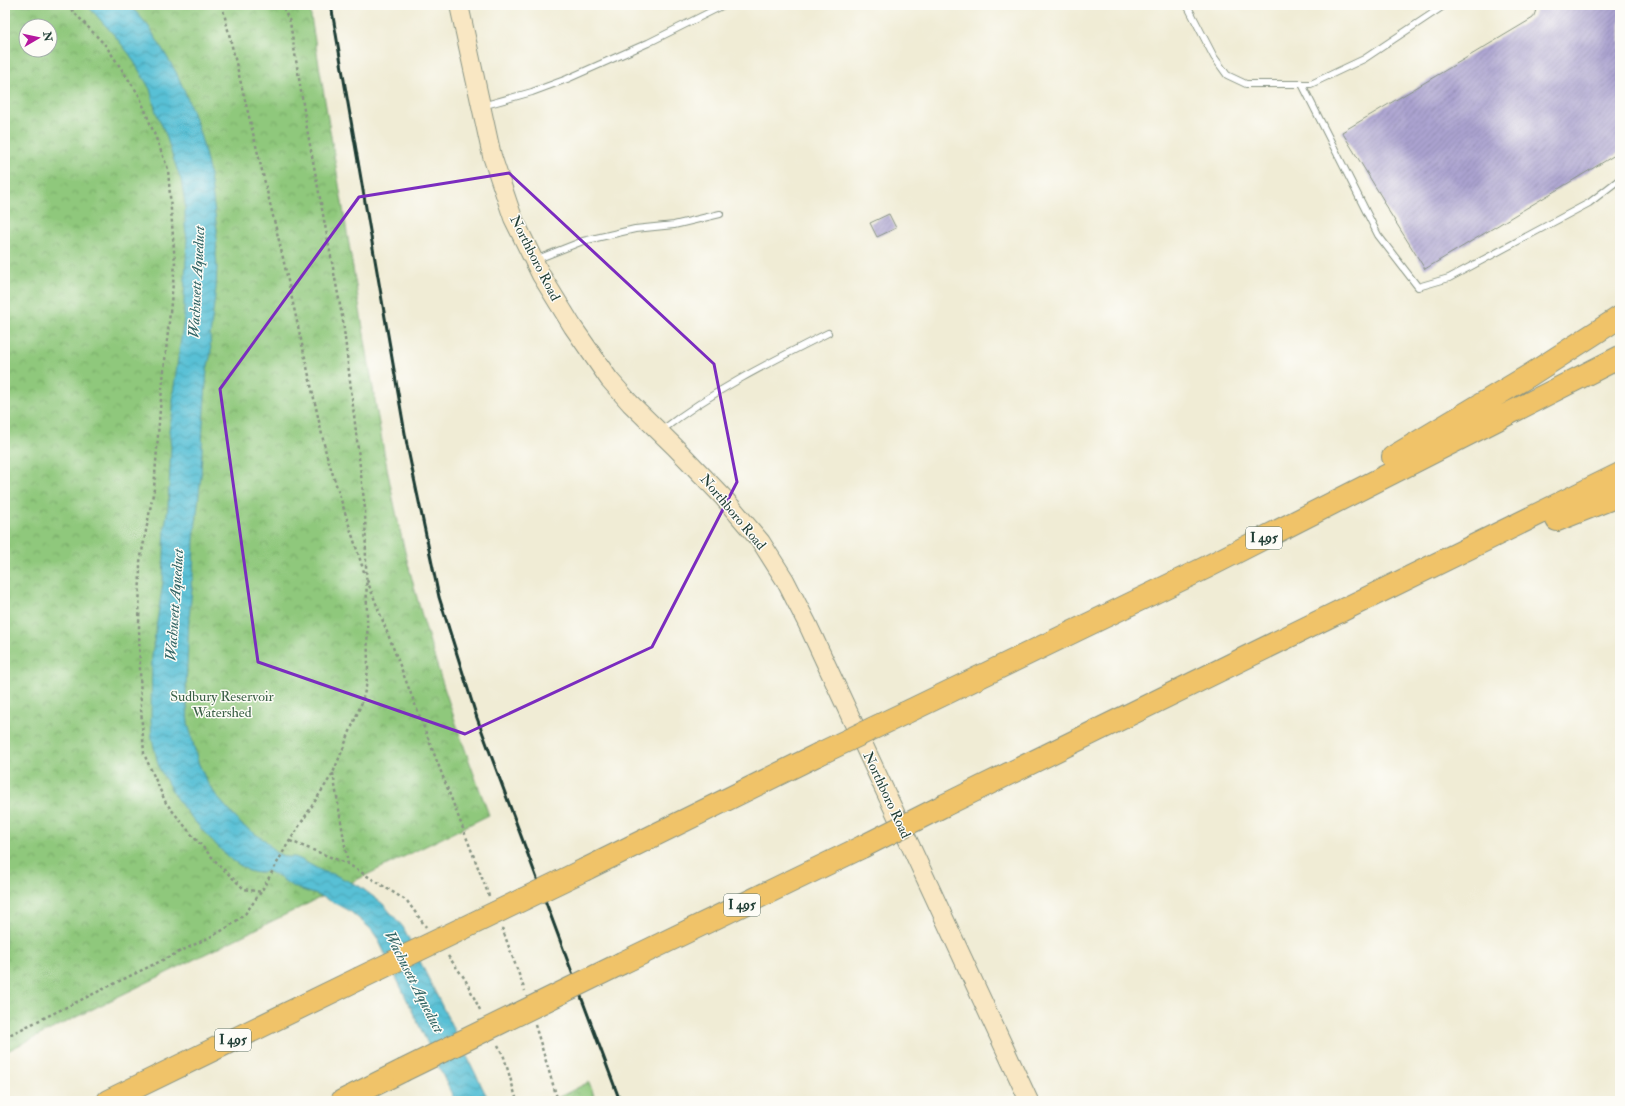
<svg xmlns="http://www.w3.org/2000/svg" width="1625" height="1106" font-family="'IM FELL Double Pica',serif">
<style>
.park{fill:url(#park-crowns);stroke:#578258;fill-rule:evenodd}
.water{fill:url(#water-waves);stroke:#3c7e84}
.building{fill:url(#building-hatch)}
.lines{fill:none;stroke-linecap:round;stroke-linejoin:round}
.lane-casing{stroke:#889484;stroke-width:8}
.secondary-casing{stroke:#889484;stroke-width:20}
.highway-casing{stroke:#889484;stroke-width:24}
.path{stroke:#889484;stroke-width:2.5;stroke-dasharray:3 3;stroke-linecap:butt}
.lane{stroke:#fff;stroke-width:6}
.secondary{stroke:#f9e7c3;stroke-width:18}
.highway{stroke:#f0c369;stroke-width:22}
.rail{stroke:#1f3d34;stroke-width:3}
.highway-bridge-casing{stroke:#889484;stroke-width:24;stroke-linecap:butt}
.highway-bridge{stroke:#f0c369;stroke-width:22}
.marked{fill:none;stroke:#7b2cbf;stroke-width:3;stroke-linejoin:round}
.labels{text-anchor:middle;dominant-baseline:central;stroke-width:3;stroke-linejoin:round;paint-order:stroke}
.shield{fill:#fdfcf7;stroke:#62766e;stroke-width:1}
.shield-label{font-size:13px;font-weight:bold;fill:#1f3d34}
.street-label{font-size:14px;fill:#1f3d34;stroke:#fdfcf7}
.park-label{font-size:14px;fill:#3b6046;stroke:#fdfcf7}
.water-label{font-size:15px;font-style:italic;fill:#306464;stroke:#fdfcf7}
</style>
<defs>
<pattern id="park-crowns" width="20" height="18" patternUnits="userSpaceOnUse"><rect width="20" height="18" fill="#8fc87c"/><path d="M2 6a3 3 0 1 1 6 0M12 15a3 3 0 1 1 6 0" fill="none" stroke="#74a466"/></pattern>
<pattern id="water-waves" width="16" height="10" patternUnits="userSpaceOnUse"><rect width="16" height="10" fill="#58c0d5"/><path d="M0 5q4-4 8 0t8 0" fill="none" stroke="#489dae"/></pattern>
<pattern id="building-hatch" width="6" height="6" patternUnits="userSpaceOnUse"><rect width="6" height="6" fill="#aba3d0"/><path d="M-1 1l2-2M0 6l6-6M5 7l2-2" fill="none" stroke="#8b86aa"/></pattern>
</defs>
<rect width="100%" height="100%" fill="#fdfcf7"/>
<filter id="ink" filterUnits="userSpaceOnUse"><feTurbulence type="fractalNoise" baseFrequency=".025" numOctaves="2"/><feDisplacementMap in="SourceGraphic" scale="8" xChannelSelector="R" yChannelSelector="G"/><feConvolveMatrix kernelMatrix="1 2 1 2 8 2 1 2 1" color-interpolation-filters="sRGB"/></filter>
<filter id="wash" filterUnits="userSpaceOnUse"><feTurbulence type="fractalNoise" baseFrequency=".012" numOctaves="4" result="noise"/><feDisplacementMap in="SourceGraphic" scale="16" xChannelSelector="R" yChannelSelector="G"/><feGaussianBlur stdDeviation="0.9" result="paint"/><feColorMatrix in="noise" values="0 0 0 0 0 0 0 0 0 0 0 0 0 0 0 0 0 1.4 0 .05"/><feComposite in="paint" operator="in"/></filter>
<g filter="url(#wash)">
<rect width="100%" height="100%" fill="#f0ecd5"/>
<path class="park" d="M5,5H309C327,111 344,216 362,322C375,400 387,479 406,556C428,644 457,730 489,815L5,1052ZM26,26H50V50H26Z
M589,1082L596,1101H551Z"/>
<path class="water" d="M87,5H130L149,27L176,72L185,92L197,124L204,148L210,175L217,230L216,255L217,267L216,288L210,336L211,353L207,370L203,424L201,476L194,540L193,577L191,583L192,589L189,618L186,689L188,723L198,762L207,782L218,798L242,825L266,841L275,852L286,857H295L300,859L322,871L333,874L359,886L383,904L403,927L489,1101H455L378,939L371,929L351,912L323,897L293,887L279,877L267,871L257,873L249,871L238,864L228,857L202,830L186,811L176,798L159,768L152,739L151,720L152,655L163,582L165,526L168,508L171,447L169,430L173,411V393L184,318V300L187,239L185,227V203L181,180L173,158L166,135L156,112L150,89L130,55L115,36Z"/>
<g id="blocks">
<path class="building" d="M1538,5H1620V152L1425,269L1383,202L1384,201L1342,132L1533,18Z
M889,214L896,228L877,237L870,223Z"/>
</g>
</g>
<g filter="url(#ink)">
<use href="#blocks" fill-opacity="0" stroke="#889484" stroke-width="1"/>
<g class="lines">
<defs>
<path id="lane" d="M1187,5L1214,57L1227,75L1246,84H1311L1364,59L1445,5
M1302,84L1378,235L1418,287L1449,278L1589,203L1620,179
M482,106L532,92L567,79L648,43L724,5
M535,260L583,241L635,229L674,225L720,214
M661,431C712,391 770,362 828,333"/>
<path id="secondary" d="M459,5L492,156L513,218L541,275L573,327L609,379L630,403L675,447L723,497L761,542L785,580L807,623L1029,1101"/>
<path id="highway" d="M1393,457L1530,375L1620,317
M1557,520L1620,495
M905,713L1205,568L1620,357
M945,805L1620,474
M586,869L817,755
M622,963L862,847
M108,1101L358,979
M342,1101L402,1071"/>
</defs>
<use href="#lane" class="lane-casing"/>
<use href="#secondary" class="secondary-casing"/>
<use href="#highway" class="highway-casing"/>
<path class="path" d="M67,5L106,46L139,95L168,169L175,264L160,409L154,489L140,562L139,629L141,708L144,754L166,803L192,835L219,865L244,889L261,892
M222,5L281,249L326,453L365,575
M367,580L489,896
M333,773L348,864L407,901L426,927
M290,841L348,864
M502,928L525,991
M448,956L465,979L481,1012
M535,1025L558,1101
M5,1037L214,935L230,926L245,914L261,892L287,845L333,773L362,702L366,687L368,668L365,509L343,321L307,129L290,22L282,5
M498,1045L504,1057L517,1101"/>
<use href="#lane" class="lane"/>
<use href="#secondary" class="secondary"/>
<use href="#highway" class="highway"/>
<path class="rail" d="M331,5L407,445L439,597L477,718L620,1101"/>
<defs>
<path id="highway-bridge" d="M817,755L905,713
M862,847L945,805
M358,979L586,869
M402,1071L622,963"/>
</defs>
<use href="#highway-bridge" class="highway-bridge-casing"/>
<use href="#highway-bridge" class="highway-bridge"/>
</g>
</g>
<path class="marked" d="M509,173L714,364L737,482L652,647L465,734L258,662L220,389L359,197Z"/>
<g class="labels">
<g class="shield">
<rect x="1246" y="527" width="36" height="22" rx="3"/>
<rect x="724" y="894" width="36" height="22" rx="3"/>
<rect x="215" y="1029" width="36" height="22" rx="3"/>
</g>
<g class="shield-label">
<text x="1264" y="538">I 495</text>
<text x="742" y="905">I 495</text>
<text x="233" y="1040">I 495</text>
</g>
<g class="street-label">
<text transform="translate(535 258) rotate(63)">Northboro Road</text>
<text transform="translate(733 512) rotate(50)">Northboro Road</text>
<text transform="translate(887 795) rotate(65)">Northboro Road</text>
</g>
<g class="park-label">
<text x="222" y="696">Sudbury Reservoir<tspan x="222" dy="16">Watershed</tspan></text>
</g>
<g class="water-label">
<text transform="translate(197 282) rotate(-87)">Wachusett Aqueduct</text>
<text transform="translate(175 605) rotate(-86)">Wachusett Aqueduct</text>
<text transform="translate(414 982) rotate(63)">Wachusett Aqueduct</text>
</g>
</g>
<rect width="1625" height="1106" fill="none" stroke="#fdfcf7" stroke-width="20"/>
<g transform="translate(38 38) rotate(81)"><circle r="19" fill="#fdfcf7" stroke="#a4b0a9"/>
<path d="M0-3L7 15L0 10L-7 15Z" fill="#b5179e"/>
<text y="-6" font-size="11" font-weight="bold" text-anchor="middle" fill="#1f3d34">N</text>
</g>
</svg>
